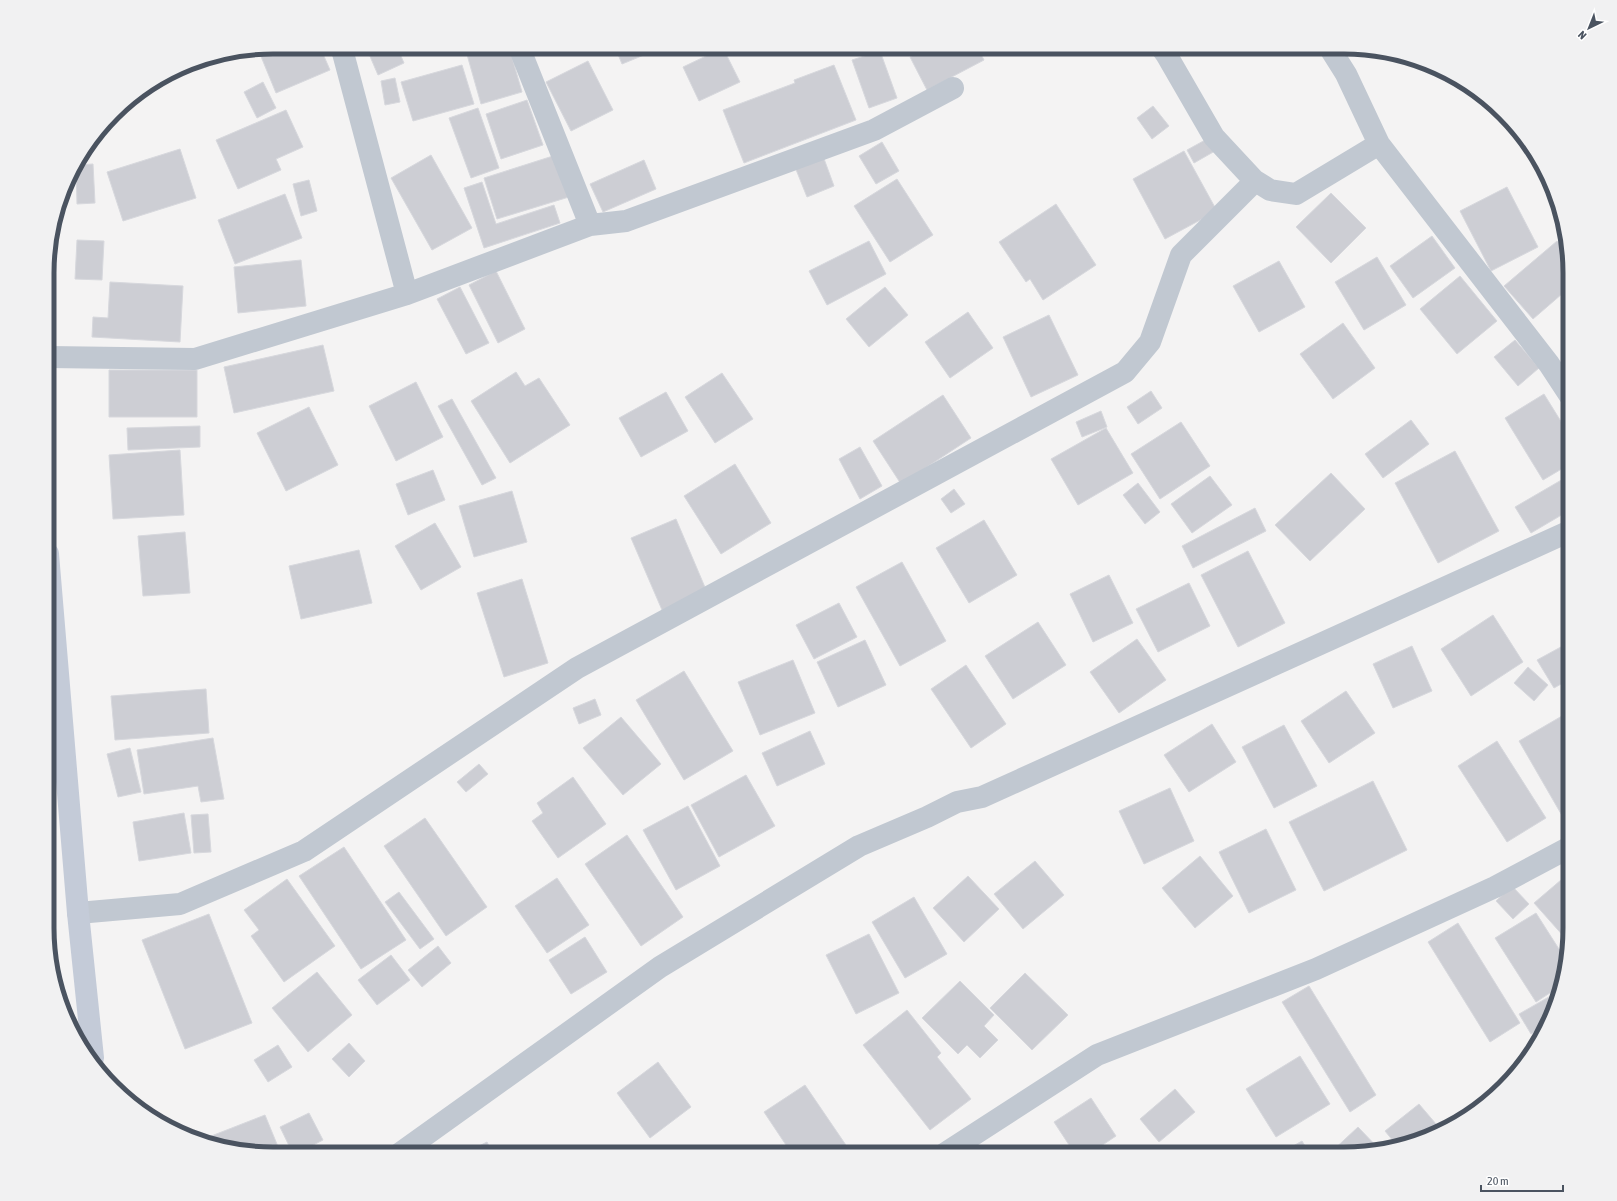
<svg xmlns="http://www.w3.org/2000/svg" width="1617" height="1201" font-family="'Asap Condensed',sans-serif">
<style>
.building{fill:#cdced4;stroke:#d7d8dd}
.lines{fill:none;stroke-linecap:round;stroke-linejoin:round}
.street{stroke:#c1c8d1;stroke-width:22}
.secondary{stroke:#c4cbd8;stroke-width:22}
.rim{fill:none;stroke:#4a5360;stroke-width:5}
</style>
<rect width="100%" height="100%" fill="#f4f3f3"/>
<path class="building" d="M277,47H320L330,70L276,93L260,54Z
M366,47H397L404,63L378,75Z
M480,47H509L522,92L481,104L466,51Z
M615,47H661V48L622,64Z
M929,47H977L984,60L927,90L910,57Z
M723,48L740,82L699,101L683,67Z
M880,51L897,98L869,108L852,60Z
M588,61L613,110L571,131L546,82Z
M462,65L474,104L413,121L401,82Z
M834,65L856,120L744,163L723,110L795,83L794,80Z
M395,78L400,102L385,105L381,81Z
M263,82L276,108L257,118L244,92Z
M527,100L543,145L501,159L486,114Z
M1153,106L1169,126L1152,139L1137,118Z
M478,108L499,168L471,178L449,118Z
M286,110L303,147L276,159L281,170L238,189L216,140Z
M1207,139L1215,151L1194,163L1187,150Z
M882,142L899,171L876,184L859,156Z
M180,149L196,198L123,221L107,172Z
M1184,151L1217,211L1165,239L1133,179Z
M431,155L472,228L432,250L391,178Z
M556,155L569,197L497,219L484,178Z
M823,156L834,186L807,197L795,167Z
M644,160L656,189L603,212L590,184Z
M93,164L95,203L77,204L76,165Z
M897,179L933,235L890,262L854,206Z
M309,180L317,211L301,216L293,184Z
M482,182L496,224L554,205L560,223L484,248L464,188Z
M1507,187L1538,247L1491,271L1460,211Z
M1331,193L1366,228L1331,263L1296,227Z
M285,194L302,238L235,264L218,220Z
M1056,204L1096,265L1043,300L1030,279L1026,282L999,242Z
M1432,236L1455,268L1413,298L1390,266Z
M77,240L104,241L102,280L75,279Z
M869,241L886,274L827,305L809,271Z
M1557,241L1568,254L1570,287L1533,319L1504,286Z
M1377,257L1406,305L1364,330L1335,282Z
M301,260L306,306L238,313L234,267Z
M1279,261L1305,307L1259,332L1233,286Z
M496,271L525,329L498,343L469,285Z
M1460,276L1497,321L1457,354L1420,309Z
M110,282L183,286L180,342L92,337L93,317L108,318Z
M460,287L489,343L466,354L437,299Z
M885,287L908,315L869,347L846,319Z
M968,312L993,348L950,378L925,342Z
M1049,315L1078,375L1031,397L1003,337Z
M1343,323L1375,368L1333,399L1300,354Z
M1515,340L1539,368L1518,386L1494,357Z
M323,345L334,391L234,413L224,367Z
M109,370H197V417H109Z
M516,372L525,386L539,378L570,425L510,463L471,401Z
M722,373L753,419L715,443L685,397Z
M416,382L443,437L396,461L369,406Z
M1151,391L1162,408L1138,424L1127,407Z
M666,392L688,431L641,457L619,418Z
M1544,394L1570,436V464L1543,480L1505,418Z
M943,395L971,438L901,484L873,441Z
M452,399L496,478L482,485L438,406Z
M309,407L338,465L286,491L257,433Z
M1101,411L1107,427L1082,437L1076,422Z
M1411,420L1429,444L1383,478L1365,454Z
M1181,422L1210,466L1160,499L1131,454Z
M200,426V447L128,450L127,428Z
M1106,428L1133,473L1078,505L1051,459Z
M860,447L882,486L860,499L839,459Z
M180,450L184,515L113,519L109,455Z
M1455,451L1499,531L1438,563L1395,483Z
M735,464L771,523L721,554L684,496Z
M433,470L445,500L408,515L396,484Z
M1331,473L1365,509L1310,561L1275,525Z
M1570,475V510L1531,533L1515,507Z
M1210,476L1232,505L1192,533L1171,504Z
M1138,483L1160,512L1145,524L1123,495Z
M954,489L965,504L951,513L941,499Z
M512,491L527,542L474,557L459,506Z
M1255,508L1266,531L1193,568L1182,546Z
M676,519L707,592L662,610L631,538Z
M984,520L1017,575L969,603L936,548Z
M435,523L461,567L421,590L395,546Z
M185,532L190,593L143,596L138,536Z
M359,550L372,603L301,619L289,566Z
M1248,551L1285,623L1238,647L1201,575Z
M902,562L946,641L900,666L856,587Z
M1109,575L1133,623L1093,642L1070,594Z
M522,579L548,663L504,677L477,593Z
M1189,583L1210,626L1158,652L1136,609Z
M839,603L857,637L814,659L796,625Z
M1493,615L1523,662L1471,696L1441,649Z
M1038,622L1066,665L1013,699L985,656Z
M1137,639L1166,680L1119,713L1090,672Z
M865,640L886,685L838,707L817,662Z
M1570,642V679L1554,688L1537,660Z
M1412,646L1432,691L1393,708L1373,664Z
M793,660L815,713L760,735L738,682Z
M966,665L1006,724L971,748L931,689Z
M1528,667L1548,685L1534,701L1514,683Z
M684,671L733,751L684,780L636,700Z
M206,689L209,733L115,740L111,696Z
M1346,691L1375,733L1329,763L1301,721Z
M595,699L601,715L579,724L573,708Z
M1562,716L1570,729V815L1564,819L1519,741Z
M621,717L661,764L623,795L583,748Z
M1212,724L1236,762L1189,792L1164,755Z
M1284,725L1317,786L1274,808L1242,747Z
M810,731L825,764L777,786L762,753Z
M213,738L224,799L201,802L198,786L144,794L137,750Z
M1497,741L1546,818L1507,842L1458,766Z
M130,748L141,792L118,797L107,754Z
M479,764L488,774L466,792L457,782Z
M746,775L775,826L719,857L691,805Z
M573,777L606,824L558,858L532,821L543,813L537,803Z
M1373,781L1407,850L1324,891L1289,822Z
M1170,788L1194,841L1144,864L1119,811Z
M688,806L720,866L676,890L643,830Z
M184,813L191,853L139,861L133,822Z
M208,814L211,852L194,853L191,815Z
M425,818L487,907L446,936L384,846Z
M1266,829L1296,890L1249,913L1219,852Z
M627,835L683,917L641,946L585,864Z
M344,847L406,940L361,969L299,876Z
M1200,856L1233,896L1195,928L1162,888Z
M1035,861L1064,895L1023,929L994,894Z
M1568,874L1570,876V936L1566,939L1534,903Z
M968,876L999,909L964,942L933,908Z
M557,878L589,925L547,953L515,906Z
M287,879L335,946L284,982L251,936L259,930L244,910Z
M1512,886L1529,904L1513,919L1496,901Z
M399,892L434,939L420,949L385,902Z
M914,897L947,954L905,978L872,922Z
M1536,913L1566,960L1559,987L1536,1002L1495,938Z
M209,914L252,1023L185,1049L142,940Z
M1458,923L1520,1023L1490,1042L1428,942Z
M869,934L899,993L856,1014L826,955Z
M585,937L607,972L571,994L549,960Z
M438,946L451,963L422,987L408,970Z
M391,955L410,980L377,1005L358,980Z
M317,972L352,1015L308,1052L272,1008Z
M1025,973L1068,1015L1032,1050L990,1008Z
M960,981L994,1015L984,1026L998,1040L980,1058L967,1045L958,1054L922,1018Z
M1309,986L1376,1095L1350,1112L1282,1002Z
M1554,994L1557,998L1553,1015L1546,1026L1531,1034L1519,1014Z
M907,1010L941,1053L937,1057L971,1099L930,1130L863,1045Z
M349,1043L365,1061L349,1077L332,1059Z
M278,1045L292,1067L268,1082L254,1060Z
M1300,1056L1330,1104L1276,1137L1246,1089Z
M658,1062L691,1107L650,1138L617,1093Z
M805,1085L852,1154H792L764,1112Z
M1175,1089L1195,1112L1159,1142L1140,1119Z
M1091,1098L1116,1136L1089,1154H1075L1054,1122Z
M1419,1104L1442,1131L1398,1147L1385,1131Z
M309,1113L323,1140L296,1154H293L280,1127Z
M265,1115L281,1154H258L201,1140Z
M1358,1127L1380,1150L1329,1154Z
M1302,1141L1310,1154H1279Z
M487,1142L493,1154H463Z"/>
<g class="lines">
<path class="street" d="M340,47L343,53L407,294
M519,47L590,225
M1161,47L1166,54L1214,137L1254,180L1270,190L1296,194L1379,144
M1329,47L1346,74L1379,144L1549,364L1570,396
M49,357L195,359L407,294L590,225L626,221L874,130L953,88
M78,913L180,904L304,851L577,668L1125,372L1150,342L1181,255L1255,181
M399,1154L660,967L859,846L927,817L957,802L982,797L1570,531
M944,1154L1097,1055L1316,969L1495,887L1570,847"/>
<path class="secondary" d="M48,554L78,913L93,1058"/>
</g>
<path d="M0 0H1617V1201H0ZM273 54H1344A219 219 0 0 1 1563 273V928A219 219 0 0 1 1344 1147H273A219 219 0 0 1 54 928V273A219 219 0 0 1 273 54Z" fill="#f1f1f2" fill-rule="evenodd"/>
<path class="rim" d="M273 54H1344A219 219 0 0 1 1563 273V928A219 219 0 0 1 1344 1147H273A219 219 0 0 1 54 928V273A219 219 0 0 1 273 54Z"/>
<g transform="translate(1589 28) rotate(223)" stroke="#ffffff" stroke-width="3" paint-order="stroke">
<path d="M0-3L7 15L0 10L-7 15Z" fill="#4a5360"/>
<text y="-6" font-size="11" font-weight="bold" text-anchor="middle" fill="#4a5360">N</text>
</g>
<path d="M1481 1185v6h82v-6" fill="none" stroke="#4a5360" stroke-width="2"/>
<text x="1487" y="1185" font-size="12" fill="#4a5360" stroke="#ffffff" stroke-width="3" paint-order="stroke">20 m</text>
</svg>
